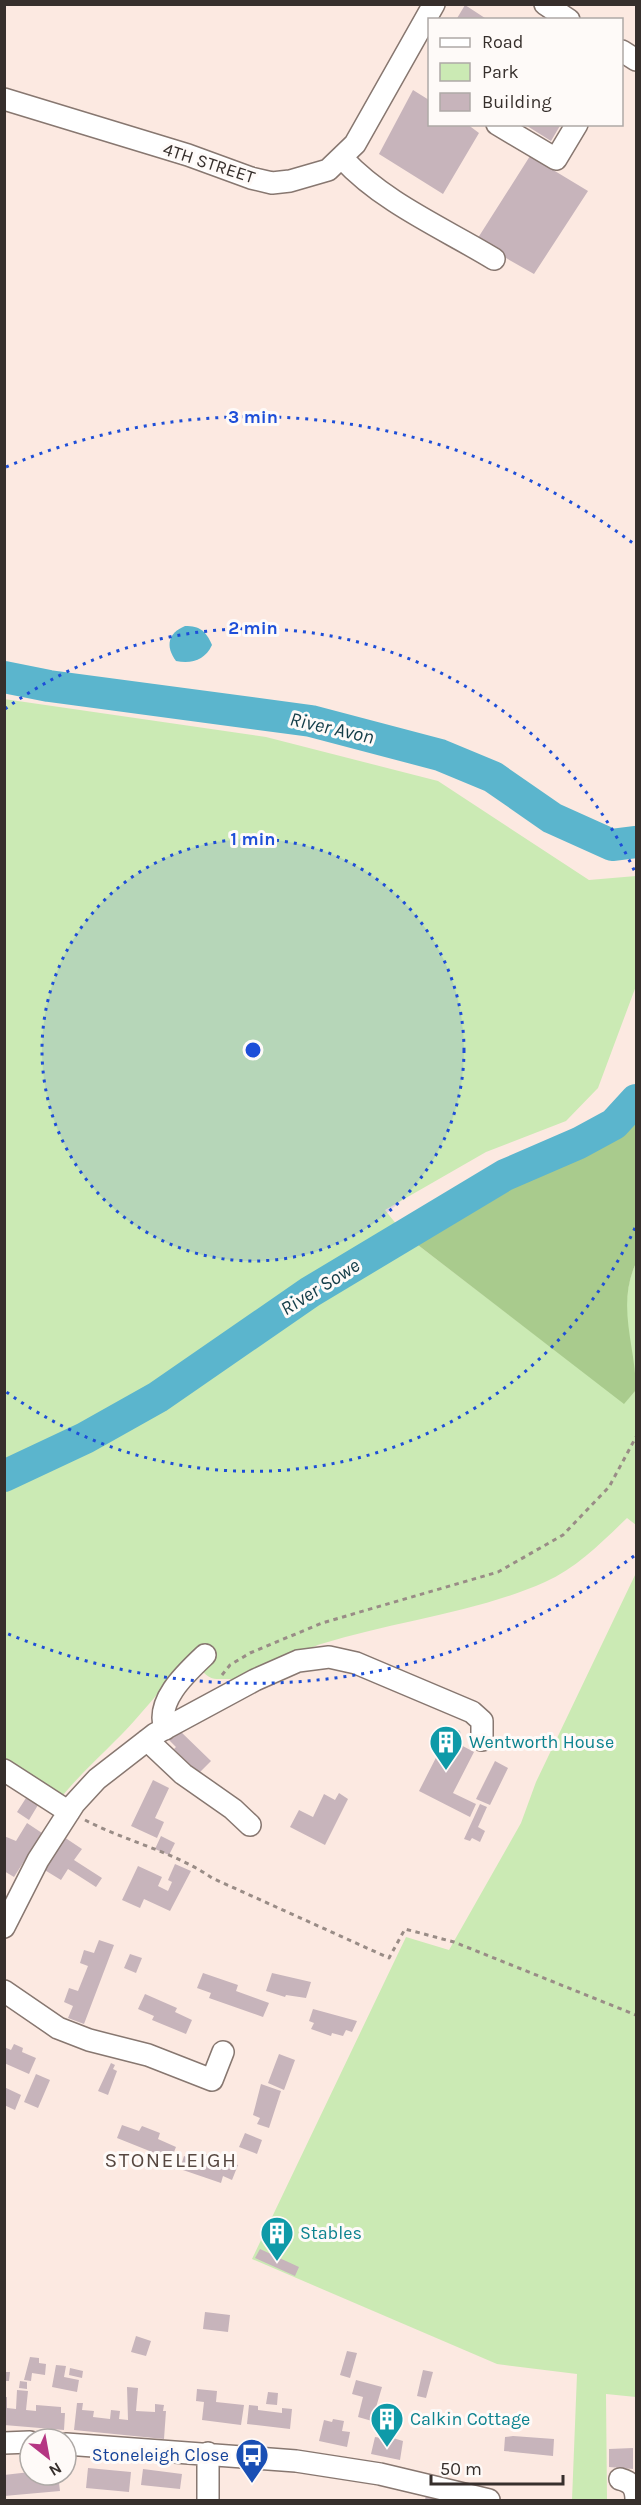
<svg xmlns="http://www.w3.org/2000/svg" width="641" height="2505" font-family="Karla,sans-serif">
<style>
.green{fill:#cbeab4}
.forest{fill:#a9cb8d}
.water{fill:#5bb5cd}
.lines{fill:none;stroke-linecap:round;stroke-linejoin:round}
.river{stroke:#5bb5cd;stroke-width:32}
.building{fill:#c7b4bb}
.minor-casing{stroke:#877770;stroke-width:24}
.path{stroke:#998c86;stroke-width:3;stroke-dasharray:4.5 4.5;stroke-linecap:butt}
.minor{stroke:#fff;stroke-width:21}
.ring{fill:none;stroke:#1d4ed8;stroke-width:3;stroke-dasharray:3 6}
.labels{text-anchor:middle;dominant-baseline:central;stroke-width:6;stroke-linejoin:round;paint-order:stroke}
.street-label{font-size:18px;fill:#362f2c;stroke:#fefaf8}
.culture-label{font-size:18px;fill:#0d838f;stroke:#fefaf8;text-anchor:start}
.transit-label{font-size:18px;fill:#164399;stroke:#fefaf8;text-anchor:end}
.water-label{font-size:20px;font-style:italic;fill:#133d48;stroke:#fefaf8}
.quarter-label{font-size:21px;letter-spacing:1.5px;fill:#564740;stroke:#fefaf8}
.centre{fill:#1d4ed8;stroke:#fefaf8;stroke-width:3}
.ring-label{font-size:18px;text-anchor:middle;font-weight:bold;fill:#1d4ed8;stroke:#fefaf8;stroke-width:6;stroke-linejoin:round;paint-order:stroke}
</style>
<rect width="100%" height="100%" fill="#fce9e1"/>
<path class="green" d="M4,699L266,737L438,781L589,880L636,876V986L598,1088L566,1121L486,1152L385,1210L405,1235L624,1403L636,1390V1525L627,1518C603,1541 577,1568 545,1582C475,1613 395,1621 321,1644C306,1648 251,1679 243,1679C207,1678 214,1685 190,1657C171,1677 154,1699 135,1720C111,1747 83,1770 59,1800L5,1764Z
M636,1263V1379C629,1342 619,1298 636,1263Z
M636,1573V2397L606,2394L607,2500H572L577,2374L497,2364L252,2259L406,1937L449,1950L521,1823L536,1782Z"/>
<path class="forest" d="M636,1100V1263C616,1306 636,1347 636,1390L624,1404L405,1235L505,1175L614,1124Z"/>
<path class="water" d="M185,626C200,626 206,631 212,645C205,660 192,664 176,661C165,646 168,633 185,626Z"/>
<g class="lines">
<path class="river" d="M4,677L49,686L311,721L440,755L493,777L552,818L612,845L636,842
M4,1476L85,1438L158,1397L310,1292L505,1175L579,1143L614,1124L636,1100"/>
</g>
<path class="building" d="M465,5L488,20H456Z
M413,90L429,100V124H467L479,133L443,194L379,154Z
M524,124H561L551,141Z
M530,156L588,191L534,274L476,241Z
M455,1729L460,1731L461,1736L457,1743L474,1752L453,1793L476,1804L470,1817L419,1791L446,1738Z
M179,1730L211,1761L199,1773L174,1749L176,1747L169,1740Z
M495,1761L508,1768L490,1805L476,1799Z
M153,1780L169,1788L155,1818L164,1822L157,1838L131,1826Z
M339,1793L348,1799L325,1845L290,1827L299,1810L313,1817L324,1794L335,1800Z
M26,1798L38,1805L29,1820L17,1812Z
M480,1804L487,1807L478,1827L485,1831L480,1842L472,1838L470,1841L464,1839Z
M27,1823L42,1833L14,1877L4,1871V1836L16,1841Z
M161,1836L175,1843L169,1855L155,1849Z
M64,1837L82,1849L74,1860L102,1878L96,1887L68,1869L61,1880L43,1869Z
M175,1864L191,1871L170,1911L144,1899L140,1908L122,1900L138,1866L162,1877L158,1886L168,1891L172,1882L168,1880Z
M99,1940L114,1945L84,2024L68,2018L73,2006L64,2002L69,1988L78,1991L88,1966L80,1963L84,1950L94,1953Z
M130,1954L142,1958L136,1973L124,1968Z
M203,1973L238,1985L236,1991L269,2003L263,2017L209,1998L211,1993L197,1988Z
M272,1973L311,1982L306,1998L286,1995L285,1997L266,1991Z
M145,1994L177,2008L175,2012L192,2020L186,2034L152,2020L154,2016L138,2009Z
M313,2009L357,2021L352,2032L346,2030L343,2036L332,2033L331,2036L311,2029L314,2023L309,2021Z
M14,2044L23,2048L22,2052L36,2058L29,2074L4,2063V2047L11,2050Z
M279,2054L295,2060L284,2090L268,2083Z
M111,2063L115,2065L113,2069L117,2071L108,2095L98,2091Z
M36,2074L50,2080L38,2108L24,2102Z
M261,2084L281,2091L269,2128L257,2124L260,2118L253,2115Z
M4,2087L21,2095L15,2110L4,2105Z
M122,2125L139,2131L142,2126L160,2133L158,2139L176,2147L169,2164L155,2158L157,2154L117,2138Z
M245,2133L262,2140L257,2154L239,2147Z
M193,2153L205,2157L206,2154L238,2165L232,2180L223,2176L221,2183L180,2169L184,2156L191,2159Z
M260,2249L299,2267L295,2276L255,2258Z
M205,2312L230,2315L228,2332L203,2329Z
M136,2336L151,2341L146,2356L131,2352Z
M347,2351L357,2353L350,2378L340,2375Z
M30,2357L39,2358V2363L46,2364L45,2375L32,2373L31,2381L24,2380Z
M56,2365L66,2366L64,2377L79,2380L77,2392L52,2387Z
M70,2368L83,2371L82,2378L69,2375Z
M423,2370L433,2372L426,2398L417,2396Z
M4,2372H10L9,2381H4Z
M356,2380L382,2387L372,2421L358,2417L363,2397L352,2394Z
M20,2381L27,2382V2389L19,2388Z
M127,2387L138,2388L136,2411L155,2412V2404L164,2405L163,2411H166L164,2439L74,2430L77,2403H83L82,2410L94,2411L93,2417L110,2419L111,2410L120,2411L119,2419L128,2420Z
M197,2389L217,2391L216,2402L244,2405L241,2425L202,2420L204,2402L196,2401Z
M17,2390L28,2391L26,2410L36,2411V2405L61,2407V2413H65L64,2430L4,2425L5,2397H7V2408L16,2409Z
M268,2392L278,2393L277,2405L266,2404Z
M249,2405L258,2406V2410L282,2413V2408L292,2409L290,2429L247,2424Z
M333,2419L344,2421L342,2431L350,2432L347,2447L319,2441L324,2420L332,2422Z
M383,2435L403,2441L400,2460L371,2454L375,2437L382,2438Z
M513,2436L554,2439L553,2456L504,2451L505,2437Z
M633,2448V2469L609,2467V2449Z
M88,2468L131,2472L129,2492L86,2488Z
M143,2469L182,2474L180,2489L141,2485Z
M30,2472V2475H58L60,2491L4,2496V2475Z
M426,2495L443,2500H425Z"/>
<g class="lines">
<defs>
<path id="minor" d="M545,4L569,20
M622,51L636,60
M4,99L188,155L251,178L272,183L290,181L328,170L355,144L434,4
M497,124L556,159L577,124
M343,159C384,203 443,228 494,259
M165,1729C155,1701 186,1673 205,1655
M147,1740L183,1774L233,1809L250,1825
M4,1770L69,1812
M4,1927L38,1860L74,1804L97,1779L155,1734L255,1680L298,1661L329,1657L356,1663L472,1712L482,1721V1740
M4,1991L58,2028L89,2040L148,2055L212,2080L223,2052
M4,2443L30,2442
M66,2444L296,2461L380,2474L489,2500
M620,2479C632,2482 636,2488 636,2500
M208,2500V2453"/>
</defs>
<use href="#minor" class="minor-casing"/>
<path class="path" d="M222,1675L230,1665L250,1653L322,1623L498,1572L563,1535L609,1487L636,1437
M85,1820C125,1841 175,1852 212,1878L389,1958L405,1929L454,1942L636,2015"/>
<use href="#minor" class="minor"/>
</g>
<circle cx="253" cy="1050" r="211" fill="#1d4ed8" fill-opacity=".12"/>
<g class="ring">
<circle cx="253" cy="1050" r="211"/>
<path d="M635 1228A422 422 0 0 1 5 1391M5 709A422 422 0 0 1 635 872"/>
<path d="M634 1556A633 633 0 0 1 6 1633M6 467A633 633 0 0 1 634 544"/>
</g>
<defs>
<symbol id="building-pin" viewBox="-11 -11 22 30"><path d="M0 17L-7.5 6A9.5 9.5 0 1 1 7.5 6Z" fill="#0f9aa8" stroke="#fefaf8"/><path d="M-4-6H4V6H1V3H-1V6H-4ZM-2.5-4.3h1.7v1.8h-1.7ZM.8-4.3h1.7v1.8H.8ZM-2.5-1h1.7V.8h-1.7ZM.8-1h1.7V.8H.8Z" fill="#fff"/></symbol>
<symbol id="bus-pin" viewBox="-11 -11 22 30"><path d="M0 17L-7.5 6A9.5 9.5 0 1 1 7.5 6Z" fill="#1a4fb4" stroke="#fefaf8"/><path d="M-5-6H5V4H4V6H2V4H-2V6H-4V4H-5ZM-3.5-4V0h7V-4ZM-3.5 1.2v1.5H-2V1.2ZM2 1.2v1.5H3.5V1.2Z" fill="#fff"/></symbol>
</defs>
<g fill-rule="evenodd">
<use href="#building-pin" x="427" y="1723" width="38" height="52"/>
<use href="#building-pin" x="258" y="2214" width="38" height="52"/>
<use href="#building-pin" x="368" y="2400" width="38" height="52"/>
<use href="#bus-pin" x="233" y="2436" width="38" height="52"/>
</g>
<g class="labels">
<g class="street-label">
<text transform="translate(209 163) rotate(18)">4TH STREET</text>
</g>
<g class="culture-label">
<text x="469" y="1742">Wentworth House</text>
<text x="300" y="2233">Stables</text>
<text x="410" y="2419">Calkin Cottage</text>
</g>
<g class="transit-label">
<text x="229" y="2455">Stoneleigh Close</text>
</g>
<g class="water-label">
<text transform="translate(332 728) rotate(13)">River Avon</text>
<text transform="translate(320 1287) rotate(-32)">River Sowe</text>
</g>
<g class="quarter-label">
<text x="171" y="2160">STONELEIGH</text>
</g>
</g>
<circle cx="253" cy="1050" r="9" class="centre"/>
<g class="ring-label">
<text x="253" y="423">3 min</text>
<text x="253" y="634">2 min</text>
<text x="253" y="845">1 min</text>
</g>
<rect width="641" height="2505" fill="none" stroke="#362f2c" stroke-width="12"/>
<rect x="428" y="18" width="195" height="108" fill="#fefaf8" stroke="#aea9a6" stroke-width="1.5"/>
<rect x="440" y="38" width="30" height="9" fill="#ffffff" stroke="#aea9a6" stroke-width="1.5"/>
<text x="482" y="48" font-size="18" fill="#362f2c">Road</text>
<rect x="440" y="63" width="30" height="18" fill="#cbeab4" stroke="#aea9a6" stroke-width="1.5"/>
<text x="482" y="78" font-size="18" fill="#362f2c">Park</text>
<rect x="440" y="93" width="30" height="18" fill="#c7b4bb" stroke="#aea9a6" stroke-width="1.5"/>
<text x="482" y="108" font-size="18" fill="#362f2c">Building</text>
<g transform="translate(48 2457) rotate(149)"><circle r="28" fill="#fefaf8" stroke="#aea9a6" stroke-width="1.5"/>
<path d="M0-4.5L10 22L0 15L-10 22Z" fill="#b53683"/>
<text y="-9" font-size="16" font-weight="bold" text-anchor="middle" fill="#362f2c">N</text>
</g>
<path d="M431 2475v9h132v-9" fill="none" stroke="#362f2c" stroke-width="3"/>
<text x="440" y="2475" font-size="18" fill="#362f2c" stroke="#fefaf8" stroke-width="4.5" paint-order="stroke">50 m</text>
</svg>
